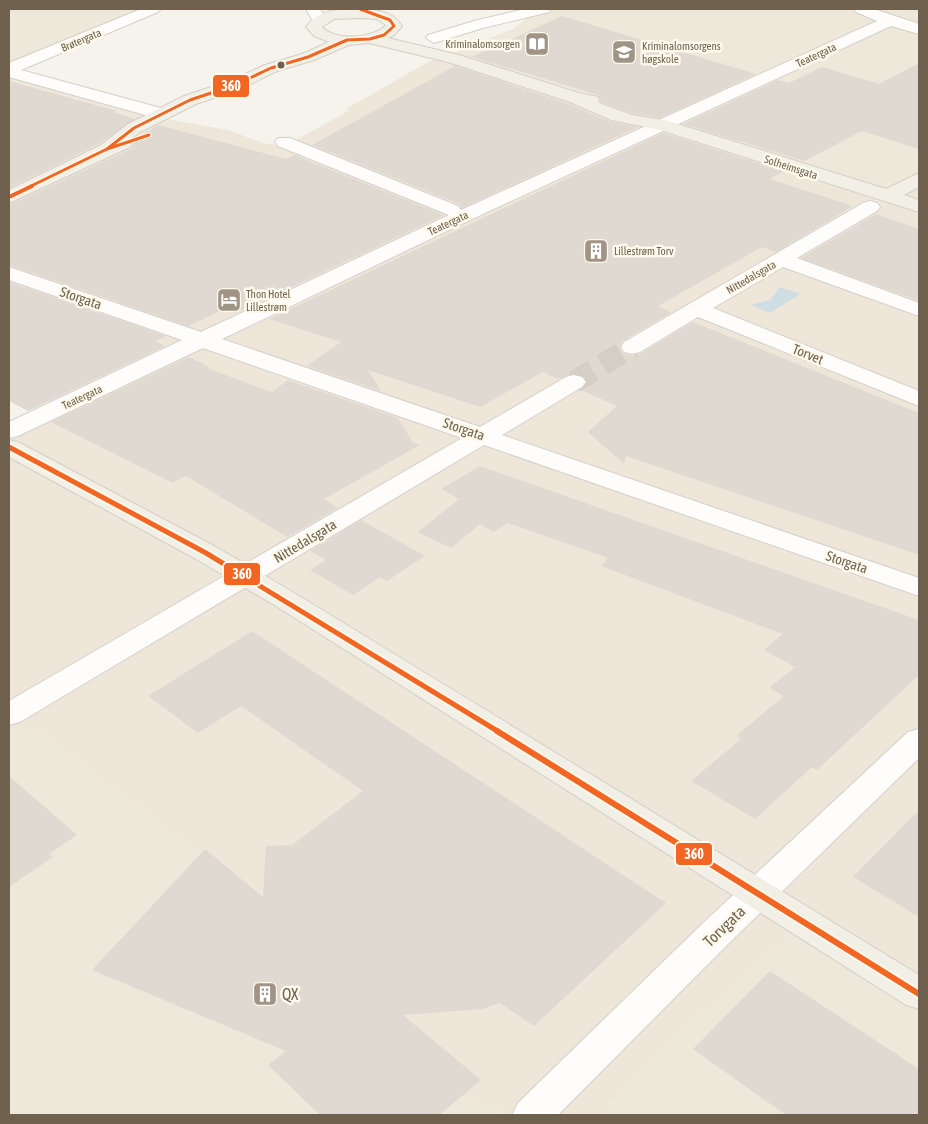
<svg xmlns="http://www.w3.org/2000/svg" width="928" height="1124" font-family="'Asap Condensed',sans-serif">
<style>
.residential{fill:#ede8d9}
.commercial{fill:#efe6da}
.water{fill:#cedee3}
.building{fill:#dfd9d1}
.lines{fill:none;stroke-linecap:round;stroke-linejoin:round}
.minor-tunnel{stroke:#d4cec4;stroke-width:22;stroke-dasharray:22 11;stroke-linecap:butt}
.minor-casing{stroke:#d4d0c9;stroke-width:2}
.major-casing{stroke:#d3cfc7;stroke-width:2}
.minor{fill:#fefdfc;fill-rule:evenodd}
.major{fill:#f1efe6;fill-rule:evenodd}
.bus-1-far3-casing{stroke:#fdf9ec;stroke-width:5.5}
.bus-1-far2-casing{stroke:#fdf9ec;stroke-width:7}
.bus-1-far1-casing{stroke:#fdf9ec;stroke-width:9}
.bus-1-casing{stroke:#fdf9ec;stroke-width:10}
.bus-1-far3{stroke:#f26522;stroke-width:3}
.bus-1-far2{stroke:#f26522;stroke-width:4}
.bus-1-far1{stroke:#f26522;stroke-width:5}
.bus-1{stroke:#f26522;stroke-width:6}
.bus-dot{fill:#70614e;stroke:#fdf9ec;stroke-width:2}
.labels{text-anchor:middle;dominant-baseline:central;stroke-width:5;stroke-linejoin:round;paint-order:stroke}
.far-street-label{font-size:11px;fill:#70614e;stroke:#fdf9ec}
.far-poi-label{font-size:11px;fill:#70614e;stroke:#fdf9ec;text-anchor:start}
.street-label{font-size:14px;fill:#70614e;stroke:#fdf9ec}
.near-street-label{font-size:16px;fill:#70614e;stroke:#fdf9ec}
.near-poi-label{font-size:16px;fill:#70614e;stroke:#fdf9ec;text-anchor:start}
.line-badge{stroke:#fdf9ec;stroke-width:2}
.badge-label{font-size:14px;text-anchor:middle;font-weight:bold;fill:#fff}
</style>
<rect width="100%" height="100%" fill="#f5f3eb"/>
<path class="residential" d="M9,9H154L47,55L23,70L25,77L177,121L127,147L81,167L50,186L9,202Z
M522,9H919V181L904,190L877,189L453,53L513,29L531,15Z
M29,722L228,873L462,1096L508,1115H9V730Z
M794,931L919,997V1115H601L624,1087L721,994Z"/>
<path class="commercial" d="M449,52L877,189L904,190L919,181V997L794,931L721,994L624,1087L601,1115H508L462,1096L228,873L29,723L9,730V438L171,348L130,328L9,284V202L50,186L81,167L127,147L177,121L228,130L263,143L285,146L345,113L349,110L346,109L423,65Z"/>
<path class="water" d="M780,287L800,294L770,313L751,305L770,300Z"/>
<path class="building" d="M562,16L756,74L660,118L632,113L601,102L598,95L472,57Z
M919,63V149L862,131L804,161L683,124L778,80L789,83L822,67L879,84Z
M455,66L569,104L610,122L638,127L462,208L459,204L312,145Z
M9,81L117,111L114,112L135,119L100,143L9,188Z
M158,125L286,159L294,155L444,215L243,310L231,306L188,326L9,265V205L131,149L134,144L133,140Z
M663,133L784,171L770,179L853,206L776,252L762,247L658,306L671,313L623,340L619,346L622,353L632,356L640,354L693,322L919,413V555L626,456L624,464L588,432L617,406L581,390L588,382L582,375L574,373L558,379L543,372L480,407L368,370L381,391L307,366L341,342L269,319Z
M876,214L919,229V301L801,258Z
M9,282L166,336L156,341L166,346L28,411L9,401Z
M189,357L207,366L209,369L272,392L288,380L398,418L413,443L420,445L324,499L338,508L287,537L186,476L173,483L51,422Z
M480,466L919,620V675L817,770L812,767L755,819L691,781L741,739L736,736L784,696L769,688L795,667L764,650L783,634L601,566L608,558L508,523L494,532L480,524L451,548L418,532L459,499L441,489Z
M361,520L425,556L387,581L380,577L353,595L310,570L326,560L310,551Z
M252,631L666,903L534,1026L500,1003L482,1009L403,1015L481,1080L439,1115H320L268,1065L286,1051L92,970L205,849L263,897L266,846L292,845L363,791L241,706L198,733L148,696Z
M9,776L77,835L49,854L53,857L9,887Z
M919,810V917L853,877Z
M770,971L919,1069V1115H786L693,1049Z"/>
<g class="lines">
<path class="minor-tunnel" d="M574,382L632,347"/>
<defs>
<path id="minor" d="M141,9H161L158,12L21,70L168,110L171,114L168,118H156L9,77V63Z
M306,9H320L327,20L319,25L314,23Z
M525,9H552L549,12L483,28L434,43L426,38L428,35L474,21Z
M854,9H874L919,24V34L891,26L472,219L222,339L480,427L566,377L574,375L582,377L586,382L582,387L502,435L919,578V596L484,445L20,722L9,725V701L462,438L203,348L18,436L9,438V422L182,340L9,280V267L201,332L449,215L278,146L275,142L278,138H290L458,206L461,210L877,21L856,12Z
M870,201L877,203L880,207L877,211L797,258L919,303V316L783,267L713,308L919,391V406L698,317L640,352L632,354L624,352L621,347L624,342L863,203Z
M919,729V758L727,945L558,1115H512L518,1103L701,925L908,732Z"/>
<path id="major" d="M363,9C379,10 393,12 402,26L394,35L388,38L459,55L579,93L598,97L599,103L632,115L668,121L886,189L919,173V187L904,195L919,200V212L660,130L611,120L570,102L448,62L369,43L349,45L314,60L277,71L241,89L196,104L140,132L131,139L133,143L130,147L9,203V190L101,145L128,124L184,96L229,81L265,65L302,54L329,42L314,36L306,27C319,8 342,9 363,9ZM359,18L376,19L386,25C373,39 335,41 322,27L334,19Z
M9,440L18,442L216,547L296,594L919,975V1009L906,1005L276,606L196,559L9,457Z"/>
</defs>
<use href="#minor" class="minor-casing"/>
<use href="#major" class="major-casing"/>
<use href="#minor" class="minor"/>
<use href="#major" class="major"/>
<defs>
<path id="bus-1-far3" d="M107,149L134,128L190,100L235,85L271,68L308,57L347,40L370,39L384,35L394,26L390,20L360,9
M29,187L107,149L149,135"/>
<path id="bus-1-far2" d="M9,197L32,186"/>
<path id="bus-1-far1" d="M9,447L206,553L499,732"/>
<path id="bus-1" d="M497,731L919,994"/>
</defs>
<use href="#bus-1-far3" class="bus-1-far3-casing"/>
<use href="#bus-1-far2" class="bus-1-far2-casing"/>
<use href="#bus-1-far1" class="bus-1-far1-casing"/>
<use href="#bus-1" class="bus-1-casing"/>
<use href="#bus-1-far3" class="bus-1-far3"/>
<use href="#bus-1-far2" class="bus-1-far2"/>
<use href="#bus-1-far1" class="bus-1-far1"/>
<use href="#bus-1" class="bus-1"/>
</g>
<defs>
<symbol id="library-square" viewBox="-11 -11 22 22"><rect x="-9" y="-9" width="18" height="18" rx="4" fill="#9f9485" stroke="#fdf9ec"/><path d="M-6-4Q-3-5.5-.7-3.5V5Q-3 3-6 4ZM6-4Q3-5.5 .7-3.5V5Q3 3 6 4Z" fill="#fff"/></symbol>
<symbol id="university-square" viewBox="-11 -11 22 22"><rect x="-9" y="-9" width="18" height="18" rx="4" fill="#9f9485" stroke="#fdf9ec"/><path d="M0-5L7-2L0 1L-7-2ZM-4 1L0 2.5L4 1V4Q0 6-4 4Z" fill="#fff"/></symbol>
<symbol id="building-square" viewBox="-11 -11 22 22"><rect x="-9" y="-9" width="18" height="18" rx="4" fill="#9f9485" stroke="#fdf9ec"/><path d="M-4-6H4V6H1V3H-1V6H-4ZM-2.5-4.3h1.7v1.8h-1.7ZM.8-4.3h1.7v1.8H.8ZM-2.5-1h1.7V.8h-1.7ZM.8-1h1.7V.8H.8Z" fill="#fff"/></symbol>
<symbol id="hotel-square" viewBox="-11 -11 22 22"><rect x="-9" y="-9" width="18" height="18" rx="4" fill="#9f9485" stroke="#fdf9ec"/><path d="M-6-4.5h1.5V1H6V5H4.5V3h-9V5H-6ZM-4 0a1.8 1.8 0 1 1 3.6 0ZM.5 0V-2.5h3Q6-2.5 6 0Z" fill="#fff"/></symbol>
</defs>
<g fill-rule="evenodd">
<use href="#library-square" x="523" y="30" width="28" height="28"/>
<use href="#university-square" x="610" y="38" width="28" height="28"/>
<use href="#building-square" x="582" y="237" width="28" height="28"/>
<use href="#hotel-square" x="215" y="286" width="28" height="28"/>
<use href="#building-square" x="251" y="980" width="28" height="28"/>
</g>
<circle class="bus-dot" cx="281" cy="65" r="4.5"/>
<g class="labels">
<g class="far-street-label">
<text transform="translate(81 40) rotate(-23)">Brøtergata</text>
<text transform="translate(816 55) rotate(-25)">Teatergata</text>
<text transform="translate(791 167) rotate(18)">Solheimsgata</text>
<text transform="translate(448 223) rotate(-25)">Teatergata</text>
<text transform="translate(751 277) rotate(-30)">Nittedalsgata</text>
<text transform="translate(82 397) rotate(-25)">Teatergata</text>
</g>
<g class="far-poi-label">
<text x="520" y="44" text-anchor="end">Kriminalomsorgen</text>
<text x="642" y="46">Kriminalomsorgens<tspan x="642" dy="13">høgskole</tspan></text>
<text x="614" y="251">Lillestrøm Torv</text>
<text x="246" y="294">Thon Hotel<tspan x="246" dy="13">Lillestrøm</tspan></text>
</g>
<g class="street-label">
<text transform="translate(81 298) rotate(19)">Storgata</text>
<text transform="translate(808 354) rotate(22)">Torvet</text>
<text transform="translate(464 429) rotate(19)">Storgata</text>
<text transform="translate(305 541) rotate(-31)">Nittedalsgata</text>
<text transform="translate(847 562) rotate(19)">Storgata</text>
</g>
<g class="near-street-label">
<text transform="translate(724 926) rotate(-44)">Torvgata</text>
</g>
<g class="near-poi-label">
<text x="282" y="994">QX</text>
</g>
</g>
<g class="line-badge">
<rect x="212" y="74" width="38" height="24" rx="5" fill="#f26522"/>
<rect x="223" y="562" width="38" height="24" rx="5" fill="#f26522"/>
<rect x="675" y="842" width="38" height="24" rx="5" fill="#f26522"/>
</g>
<g class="badge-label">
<text x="231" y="91">360</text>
<text x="242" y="579">360</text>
<text x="694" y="859">360</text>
</g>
<rect width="928" height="1124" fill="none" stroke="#70614e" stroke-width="20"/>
</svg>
